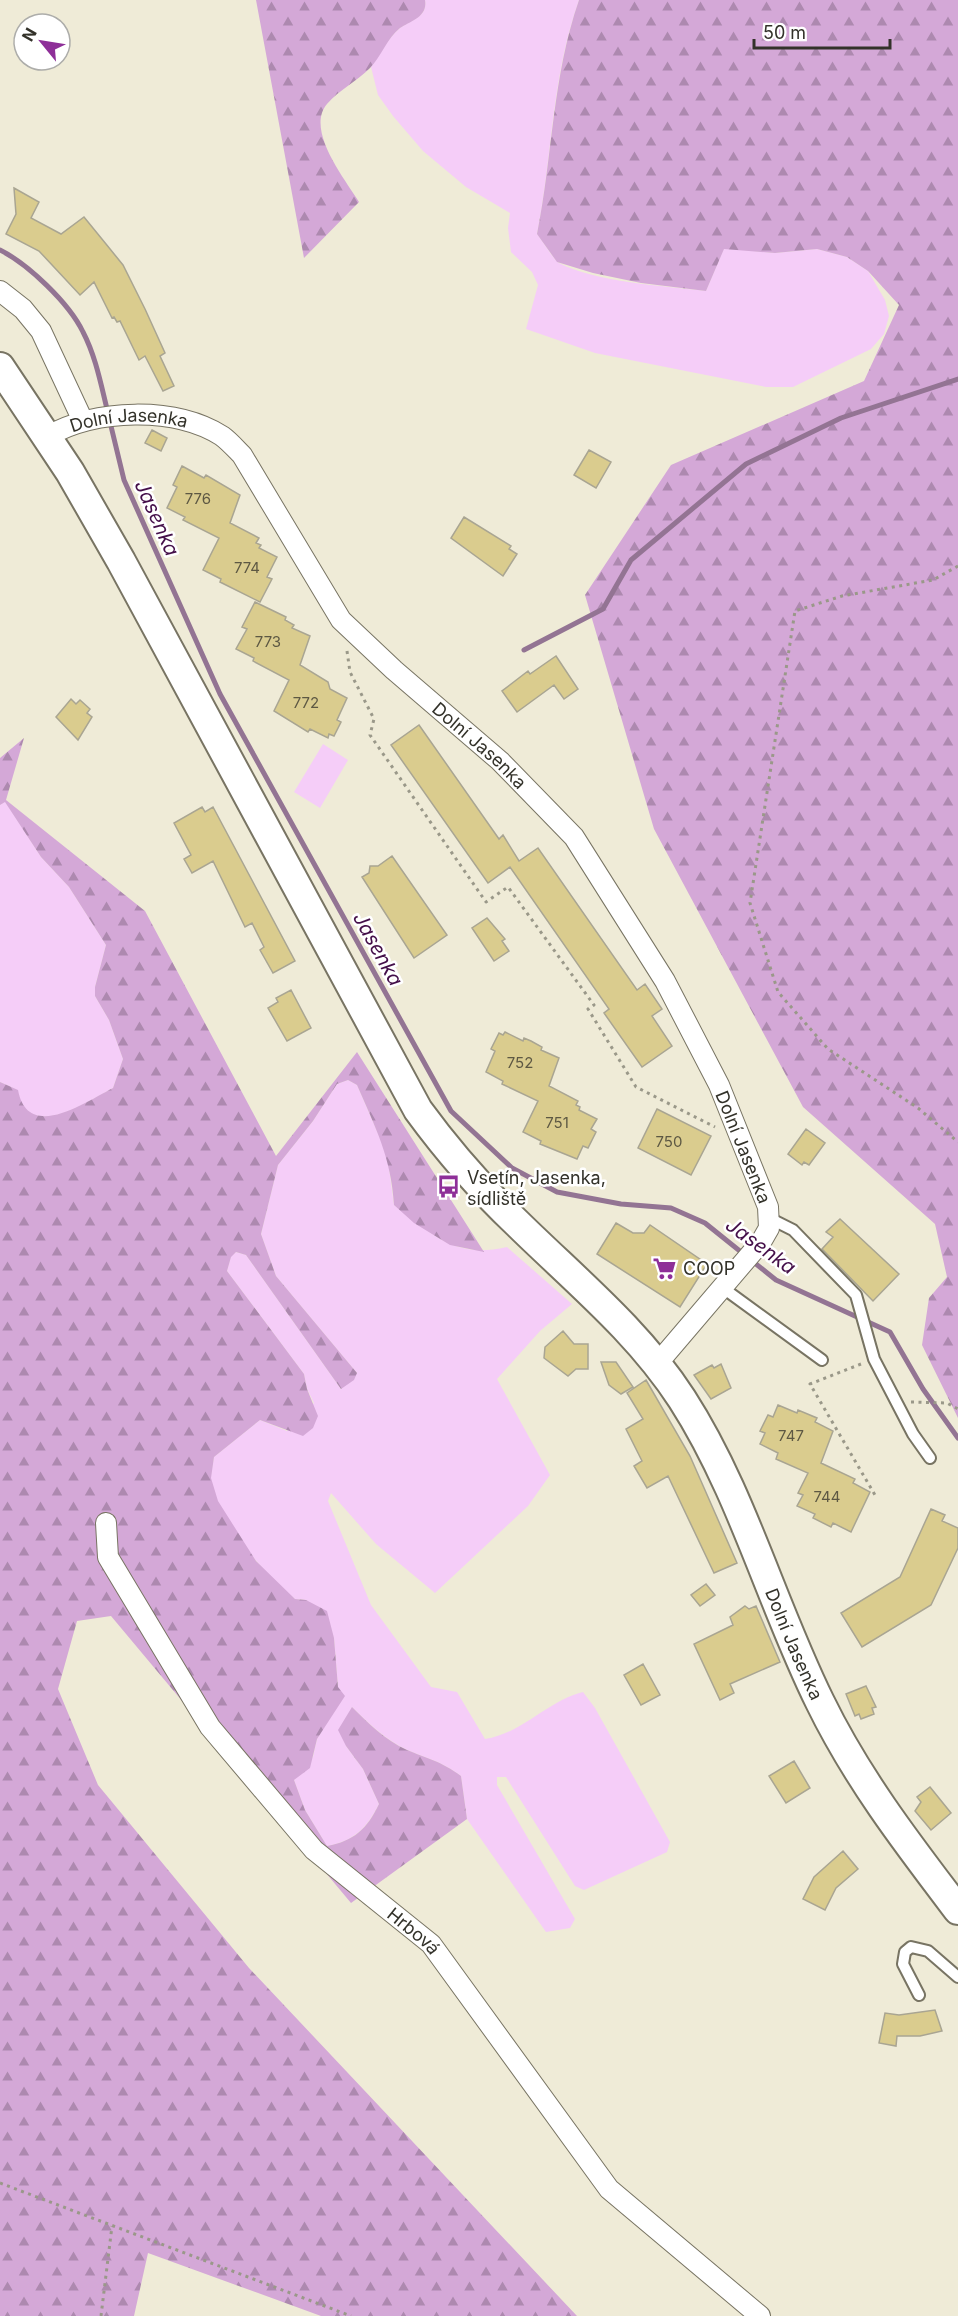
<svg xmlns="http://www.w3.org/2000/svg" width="958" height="2316" font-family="Inter,sans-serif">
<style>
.green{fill:#f5cdf8}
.forest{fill:url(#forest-firs)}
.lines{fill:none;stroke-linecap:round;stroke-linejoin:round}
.stream{stroke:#937493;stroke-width:5}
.building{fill:#dacc8e;stroke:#a9a592;stroke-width:1.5}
.lane-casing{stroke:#787463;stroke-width:14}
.street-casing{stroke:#787463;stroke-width:22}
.secondary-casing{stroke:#787463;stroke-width:32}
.path{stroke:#9a9889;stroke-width:3;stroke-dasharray:3 4.5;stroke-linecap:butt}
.lane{stroke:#fff;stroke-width:10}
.street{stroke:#fff;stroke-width:20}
.secondary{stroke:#fff;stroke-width:28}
.labels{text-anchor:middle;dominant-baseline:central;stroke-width:5;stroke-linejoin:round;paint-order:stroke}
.number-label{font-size:15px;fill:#5d5843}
.street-label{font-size:18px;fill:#33322a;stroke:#fff}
.poi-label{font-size:18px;fill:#33322a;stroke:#fff;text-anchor:start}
.water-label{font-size:20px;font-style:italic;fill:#440f49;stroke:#fff}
</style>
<defs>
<pattern id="forest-firs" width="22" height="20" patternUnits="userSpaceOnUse" patternTransform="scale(1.5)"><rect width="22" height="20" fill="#d4a8d7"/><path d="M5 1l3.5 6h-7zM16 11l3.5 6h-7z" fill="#ad89af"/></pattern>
</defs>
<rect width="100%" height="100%" fill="#efebd7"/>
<path class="green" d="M425,0H579C551,79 553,153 537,234C542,240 554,260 559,263C596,282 664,286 706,291L724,248L775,253L817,249L847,257L868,271L885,300L889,316L884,334L871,349L793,387H766L595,353L526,329L538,285L532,272L511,252L508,228L510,213L466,187L423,151L393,116L378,95L371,67C379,56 388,38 399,29C409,20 428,18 425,0Z
M323,744L348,760L320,808L294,792Z
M5,801L41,857L69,887L106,945L95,987V996L109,1020L123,1059L113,1088C85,1103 28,1143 17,1090L0,1082V805Z
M348,1080L357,1085L387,1154L394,1205C435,1235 453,1259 507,1247L572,1304L540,1331L497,1379L550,1475L528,1506L435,1593L376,1544L331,1493L328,1501L371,1605L431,1687L457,1692L485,1739C523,1733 547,1701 583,1692L595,1708L670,1842L667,1852L584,1890L575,1886L506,1777H497V1785L575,1919L570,1928L546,1932L467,1819L461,1776C441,1761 428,1759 407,1750C386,1740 368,1723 352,1707L346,1746L363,1769L379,1804C367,1828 354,1841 327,1846L305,1810L294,1780L313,1757L317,1739L332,1713L338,1687L334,1638L306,1600L295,1599C263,1574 220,1522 211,1481C210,1474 213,1465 214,1457L260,1420L287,1431L314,1403L307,1389L304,1374L227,1271L231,1256L236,1252L246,1255L341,1389L357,1373L276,1276L261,1234L278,1165L313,1121L337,1084Z"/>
<path class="forest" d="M256,0H425C428,17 410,21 400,28C387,38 381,57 370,68C357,81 339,90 327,104C305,130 345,179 359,202L304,258Z
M579,0H958V1418L922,1345L929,1298L947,1277L935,1224L803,1107L654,829L585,595L671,465L864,381L899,305L868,271L847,257L817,249L775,253L724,249L706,291L641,283L593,273L557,262L537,234C553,154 552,78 579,0Z
M24,738L6,800L145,911L276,1156L357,1052L484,1252L450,1245L414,1223L394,1205C391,1157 376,1129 357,1085L348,1080L337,1084L313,1121L278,1165L261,1234L276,1276L357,1373L354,1380L341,1389L246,1255L236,1252L231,1257L227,1271L304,1374L307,1389L318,1416L313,1428L303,1436L260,1420L214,1457L211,1478L218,1501L256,1561L295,1599L306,1600L327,1611L334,1638L338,1687L345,1696L317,1739L310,1768L294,1780L305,1810L327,1846C354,1841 367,1829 379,1804L363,1769L346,1746L338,1730L352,1707C368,1723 385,1740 407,1750C428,1759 441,1761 461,1776L467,1819L351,1903L111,1616L77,1621L58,1689L98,1785L249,1968L577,2316H321L148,2253L134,2316H0V1082L18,1090C28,1142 84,1103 113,1088L123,1059L109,1020L95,996V987L106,945L69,887L41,857L5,802L0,805V758Z"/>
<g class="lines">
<path class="stream" d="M0,250C28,264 69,303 83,332C96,357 101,385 108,413
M110,422L124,480L220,694L451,1111L512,1168L557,1192L621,1204L671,1208L705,1223L776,1280L890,1332L923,1389L958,1438
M524,650L603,609L631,560L746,464L841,418L958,379"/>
</g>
<path class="building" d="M14,188L39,202L31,218L61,234L84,217L106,244L123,265L145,309L165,353L160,356L174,386L163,391L145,356L139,360L120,321L117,322L114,317L112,318L94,282L80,295L39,251L6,234L16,214Z
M152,430L167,438L161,451L145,443Z
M589,450L611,462L596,488L574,475Z
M182,466L204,478L206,475L240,495L230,523L259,538L256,543L261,545L259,548L277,557L267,577L272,579L260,602L220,582L221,579L203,570L219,538L183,520L185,517L167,508L177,487L173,485Z
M464,517L511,546L509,549L517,554L503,576L451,538Z
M255,602L286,617L285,620L294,625L292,628L310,636L300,665L328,682L330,689L347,698L337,720L341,722L334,736L329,734L328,738L310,729L308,732L274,711L289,680L253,661L254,658L236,649L247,629L242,627Z
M556,656L578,689L564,699L554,685L517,712L502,691L528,671L530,674Z
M71,699L76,704L80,700L90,709L87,713L92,717L78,740L56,717Z
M419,725L499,839L503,835L519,861L538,848L637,990L645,984L662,1009L652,1016L672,1046L642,1067L604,1013L609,1009L510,867L488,883L391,745Z
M202,807L205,812L213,807L295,961L273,973L260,950L264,947L252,923L245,927L213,861L192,873L184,859L191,855L174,823Z
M392,856L447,935L414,958L362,877L369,873L370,866H378Z
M487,918L505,939L502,941L509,951L494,961L472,928Z
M291,990L311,1028L287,1041L268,1008L278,1002L276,998Z
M505,1032L523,1041L524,1038L531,1041L542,1047L541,1050L559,1058L549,1086L578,1101L576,1105L580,1107L579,1110L597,1119L591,1129L596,1132L588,1148L583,1146L577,1159L540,1144L541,1141L523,1132L538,1101L502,1084L503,1081L486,1072L495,1051L491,1049L499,1033L503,1035Z
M657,1109L711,1136L691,1175L638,1148Z
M806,1129L825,1143L809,1165L804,1162L802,1165L788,1154Z
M840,1219L899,1274L873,1301L822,1249L833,1237L826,1232Z
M616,1223L633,1233H644L650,1225L707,1264L680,1307L597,1254Z
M563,1331L574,1344H588V1369H576L568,1376L544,1358L545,1347Z
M601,1362H616L633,1387L621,1394L609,1385Z
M721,1364L731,1388L711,1399L694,1375L712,1365L714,1368Z
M646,1380L690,1456L737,1563L714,1573L668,1476L647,1488L634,1466L642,1461L626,1429L643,1419L627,1393Z
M778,1405L797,1413L798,1410L817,1418L815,1422L833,1431L821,1463L855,1479L853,1483L870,1492L851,1532L833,1523L831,1527L813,1518L815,1514L797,1506L803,1495L798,1493L808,1473L776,1459L778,1453L760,1444L765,1433L760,1431L768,1415L773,1417Z
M931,1509L945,1515L942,1521L958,1528V1548L931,1605L862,1647L841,1613L900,1577Z
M706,1584L715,1595L700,1606L691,1595Z
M745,1606L749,1609L756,1606L780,1662L730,1684L734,1693L720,1700L694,1644L733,1625L730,1617Z
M643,1664L660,1695L641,1705L624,1675Z
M866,1686L876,1707L872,1708L874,1714L861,1719L859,1714L855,1716L846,1694Z
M794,1761L810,1788L786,1803L769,1776Z
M930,1787L951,1813L931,1830L915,1811L921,1802L917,1797Z
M843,1851L858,1869L836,1888L825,1910L803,1899L814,1877Z
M935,2010L942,2031L920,2036H897L896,2046L879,2043L885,2013L899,2015Z"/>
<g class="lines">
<defs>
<path id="lane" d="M771,1219L793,1230L856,1295L874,1359L913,1434L930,1458
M723,1288L822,1360
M919,1995L903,1964L905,1952L911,1947L928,1951L958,1977"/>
<g id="street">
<path d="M0,291L23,309L41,331L83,421"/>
<path id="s1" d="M48,436C96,409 174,406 222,436C229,441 236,449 242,455L341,620L394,670L500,761L574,837L665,981L719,1085L768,1207L769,1228L761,1242L657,1364"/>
<path id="s2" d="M106,1523L108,1557L210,1727L314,1850L431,1944L609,2189L760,2316"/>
</g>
<g id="secondary">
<path id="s3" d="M0,367L70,472L121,561L418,1110C448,1151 481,1189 518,1224C575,1280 638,1331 682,1399C742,1492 771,1603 820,1702C857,1778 907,1843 958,1910"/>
</g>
</defs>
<use href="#lane" class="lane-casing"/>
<use href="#street" class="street-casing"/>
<use href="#secondary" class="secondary-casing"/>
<path class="path" d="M958,566L933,580L842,596L795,611L750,903L778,992L828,1049L918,1108L958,1142
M347,651L350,672L374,719L370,735L486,902L508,887L594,1005L588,1009L636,1087L715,1127
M861,1364L810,1384L875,1495
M911,1402L947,1403L958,1409
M0,2183L351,2316
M101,2316L112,2226"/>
<use href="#lane" class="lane"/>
<use href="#street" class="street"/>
<use href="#secondary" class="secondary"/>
</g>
<defs>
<symbol id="bus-bare" viewBox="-9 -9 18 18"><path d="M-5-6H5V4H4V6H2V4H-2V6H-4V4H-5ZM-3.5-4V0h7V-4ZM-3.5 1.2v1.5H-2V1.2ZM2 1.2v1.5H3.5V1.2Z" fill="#8e2f98" stroke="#fff" stroke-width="2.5" paint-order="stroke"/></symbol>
<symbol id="supermarket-bare" viewBox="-9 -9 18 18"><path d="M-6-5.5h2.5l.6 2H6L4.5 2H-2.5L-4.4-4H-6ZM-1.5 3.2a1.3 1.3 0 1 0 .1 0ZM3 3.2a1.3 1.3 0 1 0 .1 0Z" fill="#8e2f98" stroke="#fff" stroke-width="2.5" paint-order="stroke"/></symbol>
</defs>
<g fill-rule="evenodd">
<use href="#bus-bare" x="432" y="1170" width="33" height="33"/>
<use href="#supermarket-bare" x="648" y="1252" width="33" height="33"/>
</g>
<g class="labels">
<g class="number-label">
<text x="198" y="498">776</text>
<text x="247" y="567">774</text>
<text x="268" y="641">773</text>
<text x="306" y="702">772</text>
<text x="520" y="1062">752</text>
<text x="557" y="1122">751</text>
<text x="669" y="1141">750</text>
<text x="791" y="1435">747</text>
<text x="827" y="1496">744</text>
</g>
<g class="street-label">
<text stroke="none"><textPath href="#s1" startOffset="84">Dolní Jasenka</textPath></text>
<text stroke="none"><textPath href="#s1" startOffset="588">Dolní Jasenka</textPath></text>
<text stroke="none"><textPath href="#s1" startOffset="1074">Dolní Jasenka</textPath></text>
<text stroke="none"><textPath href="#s3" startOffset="1515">Dolní Jasenka</textPath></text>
<text stroke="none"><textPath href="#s2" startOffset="522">Hrbová</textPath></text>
</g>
<g class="poi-label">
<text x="467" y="1177">Vsetín, Jasenka,<tspan x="467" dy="21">sídliště</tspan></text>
<text x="683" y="1268">COOP</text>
</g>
<g class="water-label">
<text transform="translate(157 518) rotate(66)">Jasenka</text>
<text transform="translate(378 949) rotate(61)">Jasenka</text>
<text transform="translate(761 1246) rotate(36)">Jasenka</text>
</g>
</g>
<g transform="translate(42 42) rotate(300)"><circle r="28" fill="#ffffff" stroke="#adadaa" stroke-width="1.5"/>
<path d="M0-4.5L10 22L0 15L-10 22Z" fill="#8e2f98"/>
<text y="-9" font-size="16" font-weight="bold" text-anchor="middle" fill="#33322a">N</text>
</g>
<path d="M754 39v9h136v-9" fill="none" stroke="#33322a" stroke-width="3"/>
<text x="763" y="39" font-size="18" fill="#33322a" stroke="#ffffff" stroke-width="4.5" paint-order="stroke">50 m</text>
</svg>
